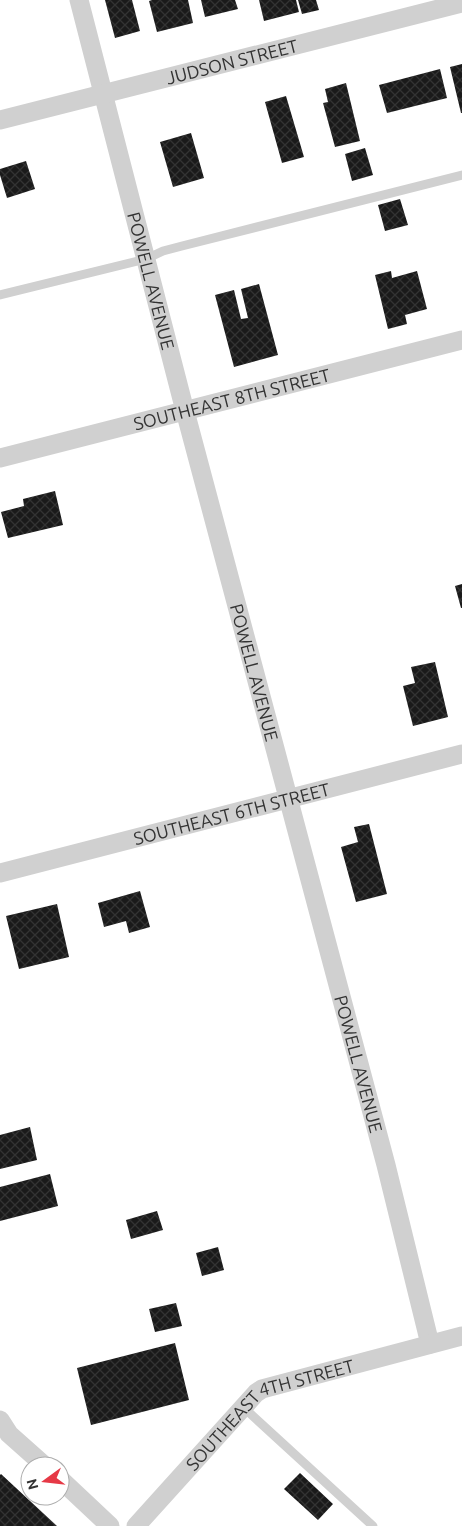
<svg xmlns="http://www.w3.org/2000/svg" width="462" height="1526" font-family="Ubuntu,sans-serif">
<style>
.building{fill:url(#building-cross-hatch)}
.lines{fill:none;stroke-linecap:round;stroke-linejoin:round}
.lane{stroke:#d0d0d0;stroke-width:9}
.street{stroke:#d0d0d0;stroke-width:19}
.labels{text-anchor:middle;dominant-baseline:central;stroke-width:5;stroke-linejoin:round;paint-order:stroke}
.street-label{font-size:18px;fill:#333;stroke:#fff}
</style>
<defs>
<pattern id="building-cross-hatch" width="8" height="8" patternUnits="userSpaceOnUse" patternTransform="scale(1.25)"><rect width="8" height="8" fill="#1a1a1a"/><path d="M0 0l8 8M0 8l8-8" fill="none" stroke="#333"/></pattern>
</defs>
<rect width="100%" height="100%" fill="#fff"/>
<path class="building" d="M105,0H132L140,31L115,38Z
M152,0H188L193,23L157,32L149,1Z
M201,0H235L238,9L205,17Z
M259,0H296L299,12L264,21Z
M298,0H316L319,10L302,14Z
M462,64V113H461L450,67Z
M440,69L447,98L387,113L379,85Z
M346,83L360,141L335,147L323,103L328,102L325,89Z
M286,96L304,157L282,163L265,102Z
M191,133L204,178L173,187L160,142Z
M365,148L373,175L352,181L345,154Z
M26,161L35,189L7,198L0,175V169Z
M400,199L408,225L385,231L378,205Z
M391,271L392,278L417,271L427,309L405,315L407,324L388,329L375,275Z
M259,284L278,355L234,367L215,295L234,290L241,319L248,318L241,289Z
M55,491L63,525L8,538L1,512L24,506L23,499Z
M462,584V608H461L455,586Z
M435,662L448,717L413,726L403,686L415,683L411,667Z
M369,824L387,894L356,902L341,847L358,842L354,827Z
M140,891L150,927L129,933L126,921L104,927L98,903Z
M57,904L69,957L19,969L6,916Z
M30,1127L37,1160L0,1169V1135Z
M50,1174L58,1206L0,1221V1187Z
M157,1211L163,1230L131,1239L126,1220Z
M218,1247L224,1270L202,1276L196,1253Z
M176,1303L182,1326L155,1332L149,1309Z
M175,1343L189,1400L91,1425L77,1368Z
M300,1473L333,1504L318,1520L284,1489Z
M1,1474L57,1526H0V1475Z"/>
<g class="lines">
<path class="lane" d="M0,295L146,259L163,251L182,246L462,175
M243,1407L373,1526"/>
<g class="street">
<path id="s1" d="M79,0L185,411L386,1165L430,1344"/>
<path id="s2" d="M0,120L462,3"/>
<path id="s3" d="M0,458L462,340"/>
<path id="s4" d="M0,873L462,754"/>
<path d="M0,1420L9,1434L45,1466"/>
<path d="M60,1479L110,1526"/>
<path id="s5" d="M136,1526L256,1393L262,1389L462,1336"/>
</g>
</g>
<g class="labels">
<g class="street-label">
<text stroke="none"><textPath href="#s2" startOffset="239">JUDSON STREET</textPath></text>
<text stroke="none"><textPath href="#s1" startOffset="290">POWELL AVENUE</textPath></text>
<text stroke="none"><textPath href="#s3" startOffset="239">SOUTHEAST 8TH STREET</textPath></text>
<text stroke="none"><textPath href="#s1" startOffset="695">POWELL AVENUE</textPath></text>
<text stroke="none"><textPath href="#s4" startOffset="239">SOUTHEAST 6TH STREET</textPath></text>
<text stroke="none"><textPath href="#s1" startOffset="1100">POWELL AVENUE</textPath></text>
<text stroke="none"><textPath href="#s5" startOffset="180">SOUTHEAST 4TH STREET</textPath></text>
</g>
</g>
<g transform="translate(45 1481) rotate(255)"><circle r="24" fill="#ffffff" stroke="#adadad"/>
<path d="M0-4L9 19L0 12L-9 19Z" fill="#e63946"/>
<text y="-8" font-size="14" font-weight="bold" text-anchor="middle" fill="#333333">N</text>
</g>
</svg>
